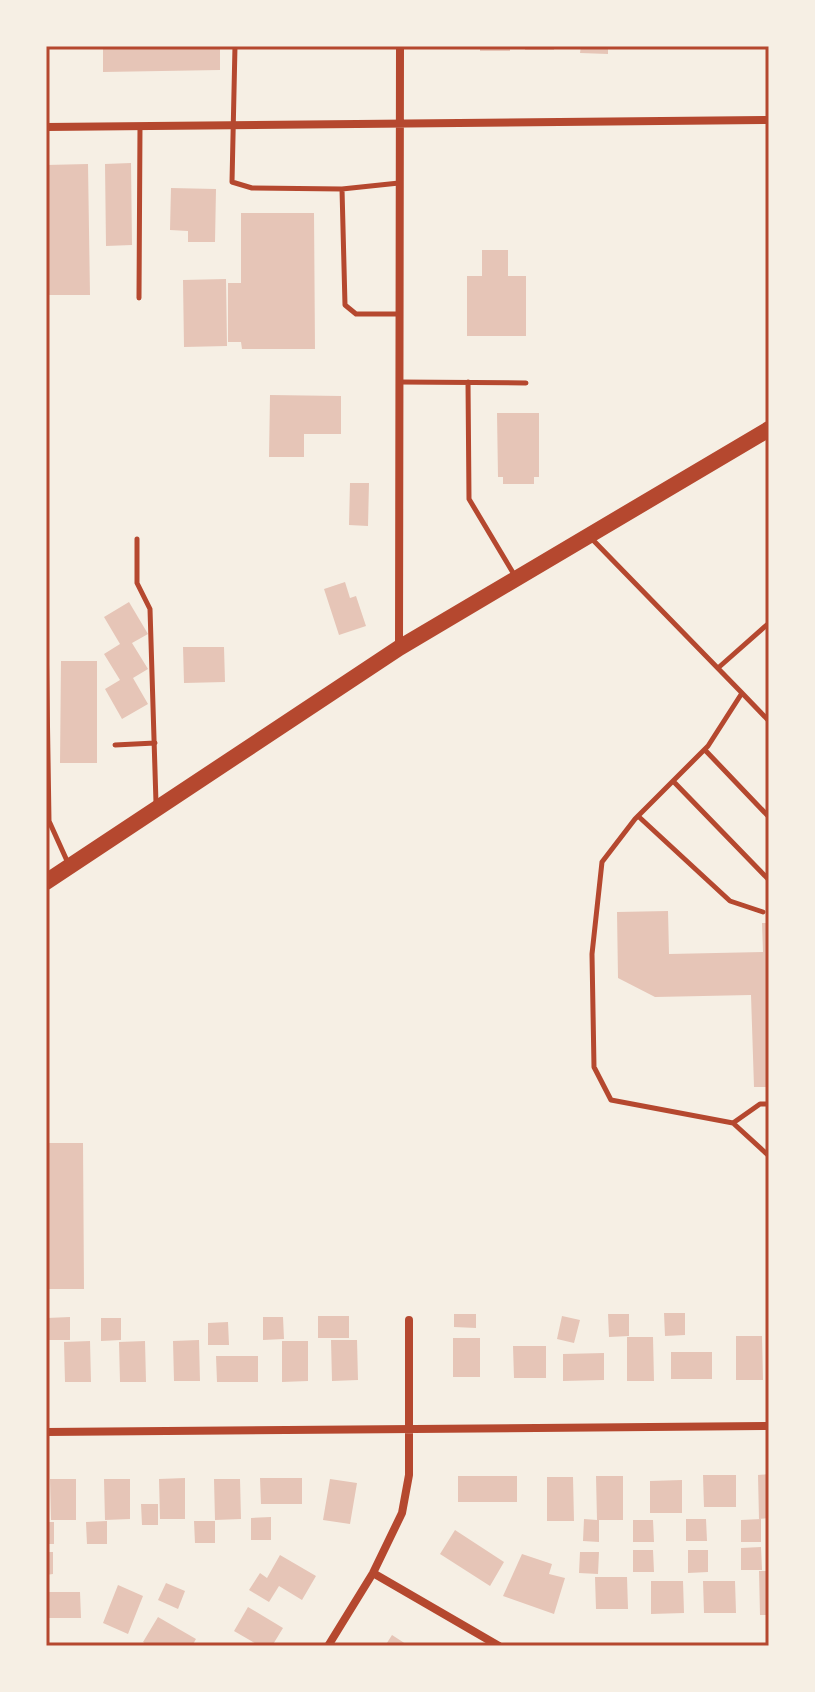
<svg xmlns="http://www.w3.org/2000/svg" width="815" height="1692" font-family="'Fira Sans',sans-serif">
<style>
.building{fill:#e6c5b7}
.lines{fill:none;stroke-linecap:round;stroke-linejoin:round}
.service{stroke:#b5482f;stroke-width:5}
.minor{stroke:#b5482f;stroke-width:8}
.secondary{stroke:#b5482f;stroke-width:16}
.neatline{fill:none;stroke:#b5482f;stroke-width:3}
</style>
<rect width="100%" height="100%" fill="#f6efe4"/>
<path class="building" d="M103,46H220V70L103,72Z
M480,46H510V51H480Z
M525,46H554V50H525Z
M581,46H608V54L580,53Z
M131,163L132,245L106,246L105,164Z
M88,164L90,295H46V165Z
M171,188L216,189L215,242H188V231L170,230Z
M241,213H314L315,349H242L241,342H228V283H241Z
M482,250H508V276H526V336H467V276H482Z
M226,279L227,346L184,347L183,280Z
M270,395L341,396V434H304V457H269Z
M497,413H539V477H534V484H503V477H498Z
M350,483H369L368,526L349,525Z
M345,582L350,598L356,596L366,626L339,635L324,589Z
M129,602L148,634L132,643L148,669L133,678L148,704L122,719L105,689L120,680L104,654L120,644L104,617Z
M183,647H224L225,682L184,683Z
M61,661H97V763H60Z
M668,911L669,954L763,952L762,923H769V1087H754L751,995L655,997L618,978L617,912Z
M48,1143H83L84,1289H46V1253H49Z
M664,1313H685V1335L665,1336Z
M454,1314H476V1328L454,1327Z
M608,1314H629V1336L609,1337Z
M318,1316H349V1338H318Z
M562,1316L580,1320L574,1343L557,1339Z
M70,1317V1340H47V1318Z
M263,1317H283L284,1339L263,1340Z
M101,1318H121V1340L101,1341Z
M228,1322L229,1345H208V1323Z
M736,1336H762L763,1380H736Z
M627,1337H653L654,1381H627Z
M453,1338H480V1377H453Z
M199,1340L200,1381H174L173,1341Z
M331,1340H357L358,1380L332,1381Z
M90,1341L91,1382H65L64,1342Z
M145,1341L146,1382H120L119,1342Z
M282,1341H308V1381L282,1382Z
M513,1346H546V1378H514Z
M671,1352H712V1379H671Z
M604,1353V1380L563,1381V1354Z
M216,1356H258V1382H217Z
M769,1474V1518L759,1519L758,1475Z
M703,1475H736V1507H704Z
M458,1476H517V1502H458Z
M596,1476H623V1520H599V1542L583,1541L584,1519L597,1520Z
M547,1477H573L574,1521H547Z
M185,1478V1519H160L159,1479Z
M260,1478H302V1504H261Z
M50,1479H76V1520H51Z
M104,1479H130V1519L105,1520Z
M214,1479H240L241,1519L215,1520Z
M330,1479L357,1483L350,1524L323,1520Z
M682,1480V1513H650V1481Z
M141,1504H158V1525H142Z
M271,1517V1540H251V1518Z
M686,1519H706L707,1541H686Z
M761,1519V1542H741V1520Z
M633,1520H653L654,1542H633Z
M107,1521V1544H87L86,1522Z
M194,1521H215V1543H195Z
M46,1522H54V1544H46Z
M455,1530L504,1562L490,1586L440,1554Z
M761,1547L762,1570H741V1548Z
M633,1550H653L654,1572H633Z
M688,1550H708V1572L688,1573Z
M46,1552H53V1574L46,1575Z
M580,1552H599L598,1574L579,1573Z
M522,1554L552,1564L549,1574L565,1578L554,1614L503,1596Z
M280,1555L316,1576L302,1600L279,1586L269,1602L249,1590L260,1573L267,1578Z
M759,1571H769V1615H760Z
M595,1577H627L628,1609H596Z
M651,1581H683L684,1613L651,1614Z
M703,1581H735L736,1613H704Z
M166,1583L185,1591L178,1609L158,1600Z
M118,1585L143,1596L128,1634L103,1623Z
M46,1592H80L81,1618H46Z
M248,1607L283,1628L272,1646H260L234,1631Z
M158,1617L196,1639L192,1646H149L143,1642Z
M392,1635L409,1646H385Z"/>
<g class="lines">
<path class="service" d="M235,46L232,182L252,188L342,189L345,305L356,314H399
M235,46H365
M342,189L399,183
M139,298L140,126
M399,382L526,383
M468,382L469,499L515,576
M137,539V583L150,609L156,803
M592,539L742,693L708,746L635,819L602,862L592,954L594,1067L611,1100L733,1123L769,1156
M46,632L49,821L68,863
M718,668L769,623
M742,693L769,721
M115,745L155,743
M705,750L769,817
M673,781L769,880
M638,816L730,901L763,912
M733,1123L760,1104H769"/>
<path class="minor" d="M46,127L769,120
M399,648L400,46
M46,1432L769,1426
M373,1573L499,1646
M328,1646L373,1573L402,1513L409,1475V1320"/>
<path class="secondary" d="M46,882L399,648L769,429"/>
</g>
<rect width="815" height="1692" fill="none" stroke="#f6efe4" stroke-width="96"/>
<rect x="48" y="48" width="719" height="1596" class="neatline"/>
</svg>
